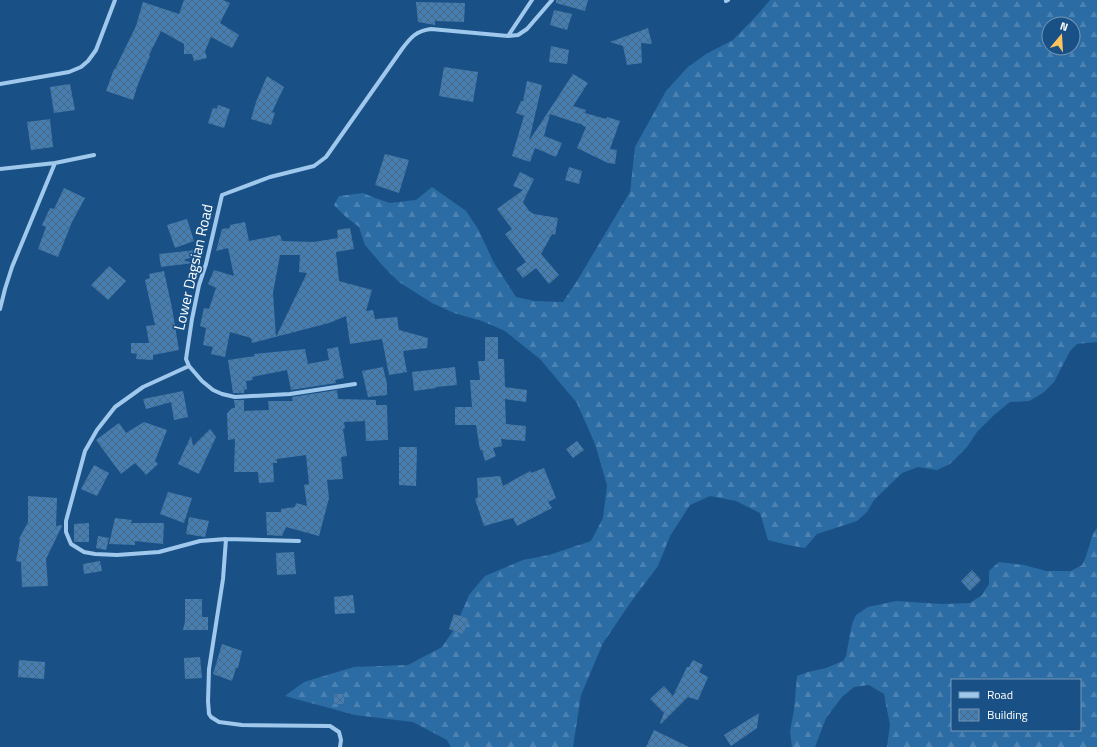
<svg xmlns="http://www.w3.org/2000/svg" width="1097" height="747" font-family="'Titillium Web',sans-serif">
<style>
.forest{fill:url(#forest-firs);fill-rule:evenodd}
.building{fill:url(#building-cross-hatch);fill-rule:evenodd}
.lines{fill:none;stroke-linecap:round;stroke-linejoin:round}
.street{stroke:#a0c8ec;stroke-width:4}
.labels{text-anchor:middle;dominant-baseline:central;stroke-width:3.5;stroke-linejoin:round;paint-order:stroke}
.street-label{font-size:15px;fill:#fff;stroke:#195186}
</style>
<defs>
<pattern id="forest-firs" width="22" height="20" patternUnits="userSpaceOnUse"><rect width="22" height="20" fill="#2c6ca4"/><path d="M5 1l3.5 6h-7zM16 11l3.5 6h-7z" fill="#4c82b2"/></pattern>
<pattern id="building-cross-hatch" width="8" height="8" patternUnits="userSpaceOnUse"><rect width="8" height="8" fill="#467eb2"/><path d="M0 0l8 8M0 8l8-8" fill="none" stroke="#496884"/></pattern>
</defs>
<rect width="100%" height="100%" fill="#195186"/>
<path class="forest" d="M770,0H1097V342L1077,344L1070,351L1054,382L1043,393L1029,401L1010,402L994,415L977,432L967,447L950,464L937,470L918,467L902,473L874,500L867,512L857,521L817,534L805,548L788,545L768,540L760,513L736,501L710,496L690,505L670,536L658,566L633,599L603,643L581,695L573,747H451L447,740L413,722L355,715L285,696L304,682L354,667L408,665L442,647L455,628L469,595L485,576L523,560L549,555L591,541L603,518L607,485L595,444L577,403L540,359L505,331L482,321L454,313L432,303L399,282L383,266L365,245L359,227L346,217L334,205L339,196L363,193L375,198L390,203L416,200L432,187L466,211L478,229L494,263L516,297L534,301L563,302L580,276L630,192L635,147L666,91L687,68L706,54L733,40L759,13ZM1049,24H1073V48H1049Z
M1097,528V747H887L890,725L884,694L869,685L854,687L842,697L826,718L815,747H792L790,731L794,710L797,676L808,672L826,668L843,661L846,656L852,624L856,615L868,607L896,601L942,604L970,603L982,595L989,584V571L999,562L1024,565L1046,571H1071L1082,565C1084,561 1086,557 1087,553C1090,545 1091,535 1097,528ZM952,680H1080V730H952Z"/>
<path class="building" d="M184,0H223L230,3L220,23L239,35L232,48L211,37L205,51L207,58L194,61L192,54H184V44L161,31L149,55L150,56L138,84L133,100L106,91L114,69H115L136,26L143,2L179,14Z
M556,0H588L585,11L556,3Z
M416,2L465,3L464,22L435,21V25L418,22Z
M554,10L572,14L567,30L550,25Z
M648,28L652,44L641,43L642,63L627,65L623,46L610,42Z
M551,46L569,50L567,64L549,62Z
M444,67L478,72L473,102L439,96Z
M573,74L588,83L573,106L586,110L585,113L606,119L607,117L620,121L610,149L617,150L615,164L608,163L577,148L586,127L583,126V125L550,114L544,136L562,143L556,157L535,148L530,162L512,156L524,116L516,113L521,101H523L527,81L542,85L529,141Z
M267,76L284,87L272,112L275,113L271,125L251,119L256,102Z
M70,84L75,110L54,113L50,87Z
M218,105L230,109L224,128L208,123L213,108L217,109Z
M50,119L53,147L31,150L27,122Z
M385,154L409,160L399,193L375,185Z
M569,167L582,171L579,184L565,180Z
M520,172L534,179L523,202L529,211L534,214L558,218L555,235L552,234L541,254L559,275L549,284L536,268L523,278L516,269L526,262L505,234L512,229L497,209L523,190L513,186Z
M64,188L85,198L72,222L58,257L38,249L46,227L42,225L50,208L54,209Z
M187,219L194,241L175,248L167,225Z
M245,222L249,241L280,235L282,241L314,242L338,238L337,230L350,228L354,249L336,252L339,281L372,290L366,311L373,310L375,319L397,317L399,330L428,338L427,348L403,351L407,372L389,375L382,339L350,344L346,316L329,323L252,343L251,338L230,332L225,357L211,354L213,347L203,345L206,328L200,326L204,308L209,309L216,288L208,284L214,270L234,276L228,248L216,251L222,229L230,228V225ZM280,255H300L299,272L307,273L276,337L273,293Z
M196,250L197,256L183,260L193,263L161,267L159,254Z
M109,266L126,281L108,300L91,285Z
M164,271L172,308L179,350L153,355V360L136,359L137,354L131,353V343H149L146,326L155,325L145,280L150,278L149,274Z
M485,337H498V359H504L505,387L527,390L526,402L505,399L506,424L526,426L525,441L501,439L502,446L493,448L496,456L485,461L482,450H480L476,425H455V407H472L470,380H480L478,361H485Z
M338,347L344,378L335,380L336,383L291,390L287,370L252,377L253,380L246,381L247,389L244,390V393H233L228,360L255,356L254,354L305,349L308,364L329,360L327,349Z
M383,367L387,384V395L368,397L362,371Z
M455,367L457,385L436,387V388L414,391L412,372Z
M337,390L338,399L376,400V405H387L388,440L366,441L365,421L344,422L345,428L343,429L347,456L341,457L343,479L327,480L329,498L319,536L286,527L282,536L267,535L266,512H281V509L295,507L296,503L307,506L304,485L309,484L306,455L277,459V463H273L274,482L259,483L258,472H234L235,439L228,440L227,413L232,408H235L234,400H244V411L269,410L268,401H293L292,397Z
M183,391L188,417L174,420L171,402L146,409L143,399Z
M144,422L167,430L155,461L158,464L146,475L135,463L121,474L96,440L119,423L126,433Z
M210,429L216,437L199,474L178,464L191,436L193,446Z
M577,441L584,450L573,458L566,449Z
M399,447H417L416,486L399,485Z
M94,465L109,473L97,496L81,489Z
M544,468L556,498L548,502L552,508L517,526L513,518L484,526L475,499L478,497L477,478L500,476L503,486L530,471L531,473Z
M168,492L192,498L184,523L160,514Z
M28,496L57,498L56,526L62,525V526L46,559L48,586L22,587L21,562L16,561L20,540L19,539L28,522Z
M189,517L209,521L205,537L186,534Z
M115,518L132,520L131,523H164L163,544L135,541V545L109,544Z
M89,523V542H74V524Z
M98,536L109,538L106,550L96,548Z
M294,552L296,574L277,575L276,553Z
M100,561L102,571L84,574L83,564Z
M972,570L981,580L970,591L961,581Z
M353,595L355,613L335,614L334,597Z
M185,599H202V617H208V630H183L185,621Z
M454,614L469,619L463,634L449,629Z
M222,644L242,651L238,668H236L232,681L213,674Z
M200,657L202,678L185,679L184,658Z
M19,660L45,662L44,679L18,677Z
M693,660L703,665L699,672L708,677L698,700L688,697L661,724L660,723L664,713L650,699L664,686L673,696L687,667H689Z
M334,694H344V704H334Z
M759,713L757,728L731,746L724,735Z
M654,730L689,747H646Z"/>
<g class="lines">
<path class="street" d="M726,1L728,0
M508,36L532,0
M0,84L69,72L81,67L88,61L96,50L115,0
M0,169L55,163L94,155
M0,309L5,289L12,267L55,163
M189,366L143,387L115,407L97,430L85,451L66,521V532L71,544L84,552L95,554L117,555L159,552L200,541L226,539L299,541
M355,384L290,394L235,397L222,394L213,390L202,381L189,366L186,359L192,319L199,285L206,264L222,195L270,177L314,166L326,157L402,49C411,37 416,31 431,29L508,36L518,35L527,29L552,0
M226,539L223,579L209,669L208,701L209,714L211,717L219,722L242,725L330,726L339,732L341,740L340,747"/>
</g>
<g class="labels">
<g class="street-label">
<text transform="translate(193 267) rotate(-77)">Lower Dagsian Road</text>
</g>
</g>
<rect x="951" y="679" width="130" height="52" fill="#195186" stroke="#7597b6"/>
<rect x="959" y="692" width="20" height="6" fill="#a0c8ec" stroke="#7597b6"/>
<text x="987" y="699" font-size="12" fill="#ffffff">Road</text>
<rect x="959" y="709" width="20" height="12" fill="url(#building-cross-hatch)" stroke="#7597b6"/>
<text x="987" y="719" font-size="12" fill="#ffffff">Building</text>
<g transform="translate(1061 36) rotate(18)"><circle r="19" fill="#195186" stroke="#7597b6"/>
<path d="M0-3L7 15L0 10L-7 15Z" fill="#ffc45c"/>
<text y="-6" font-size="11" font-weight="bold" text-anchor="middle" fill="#ffffff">N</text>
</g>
</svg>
